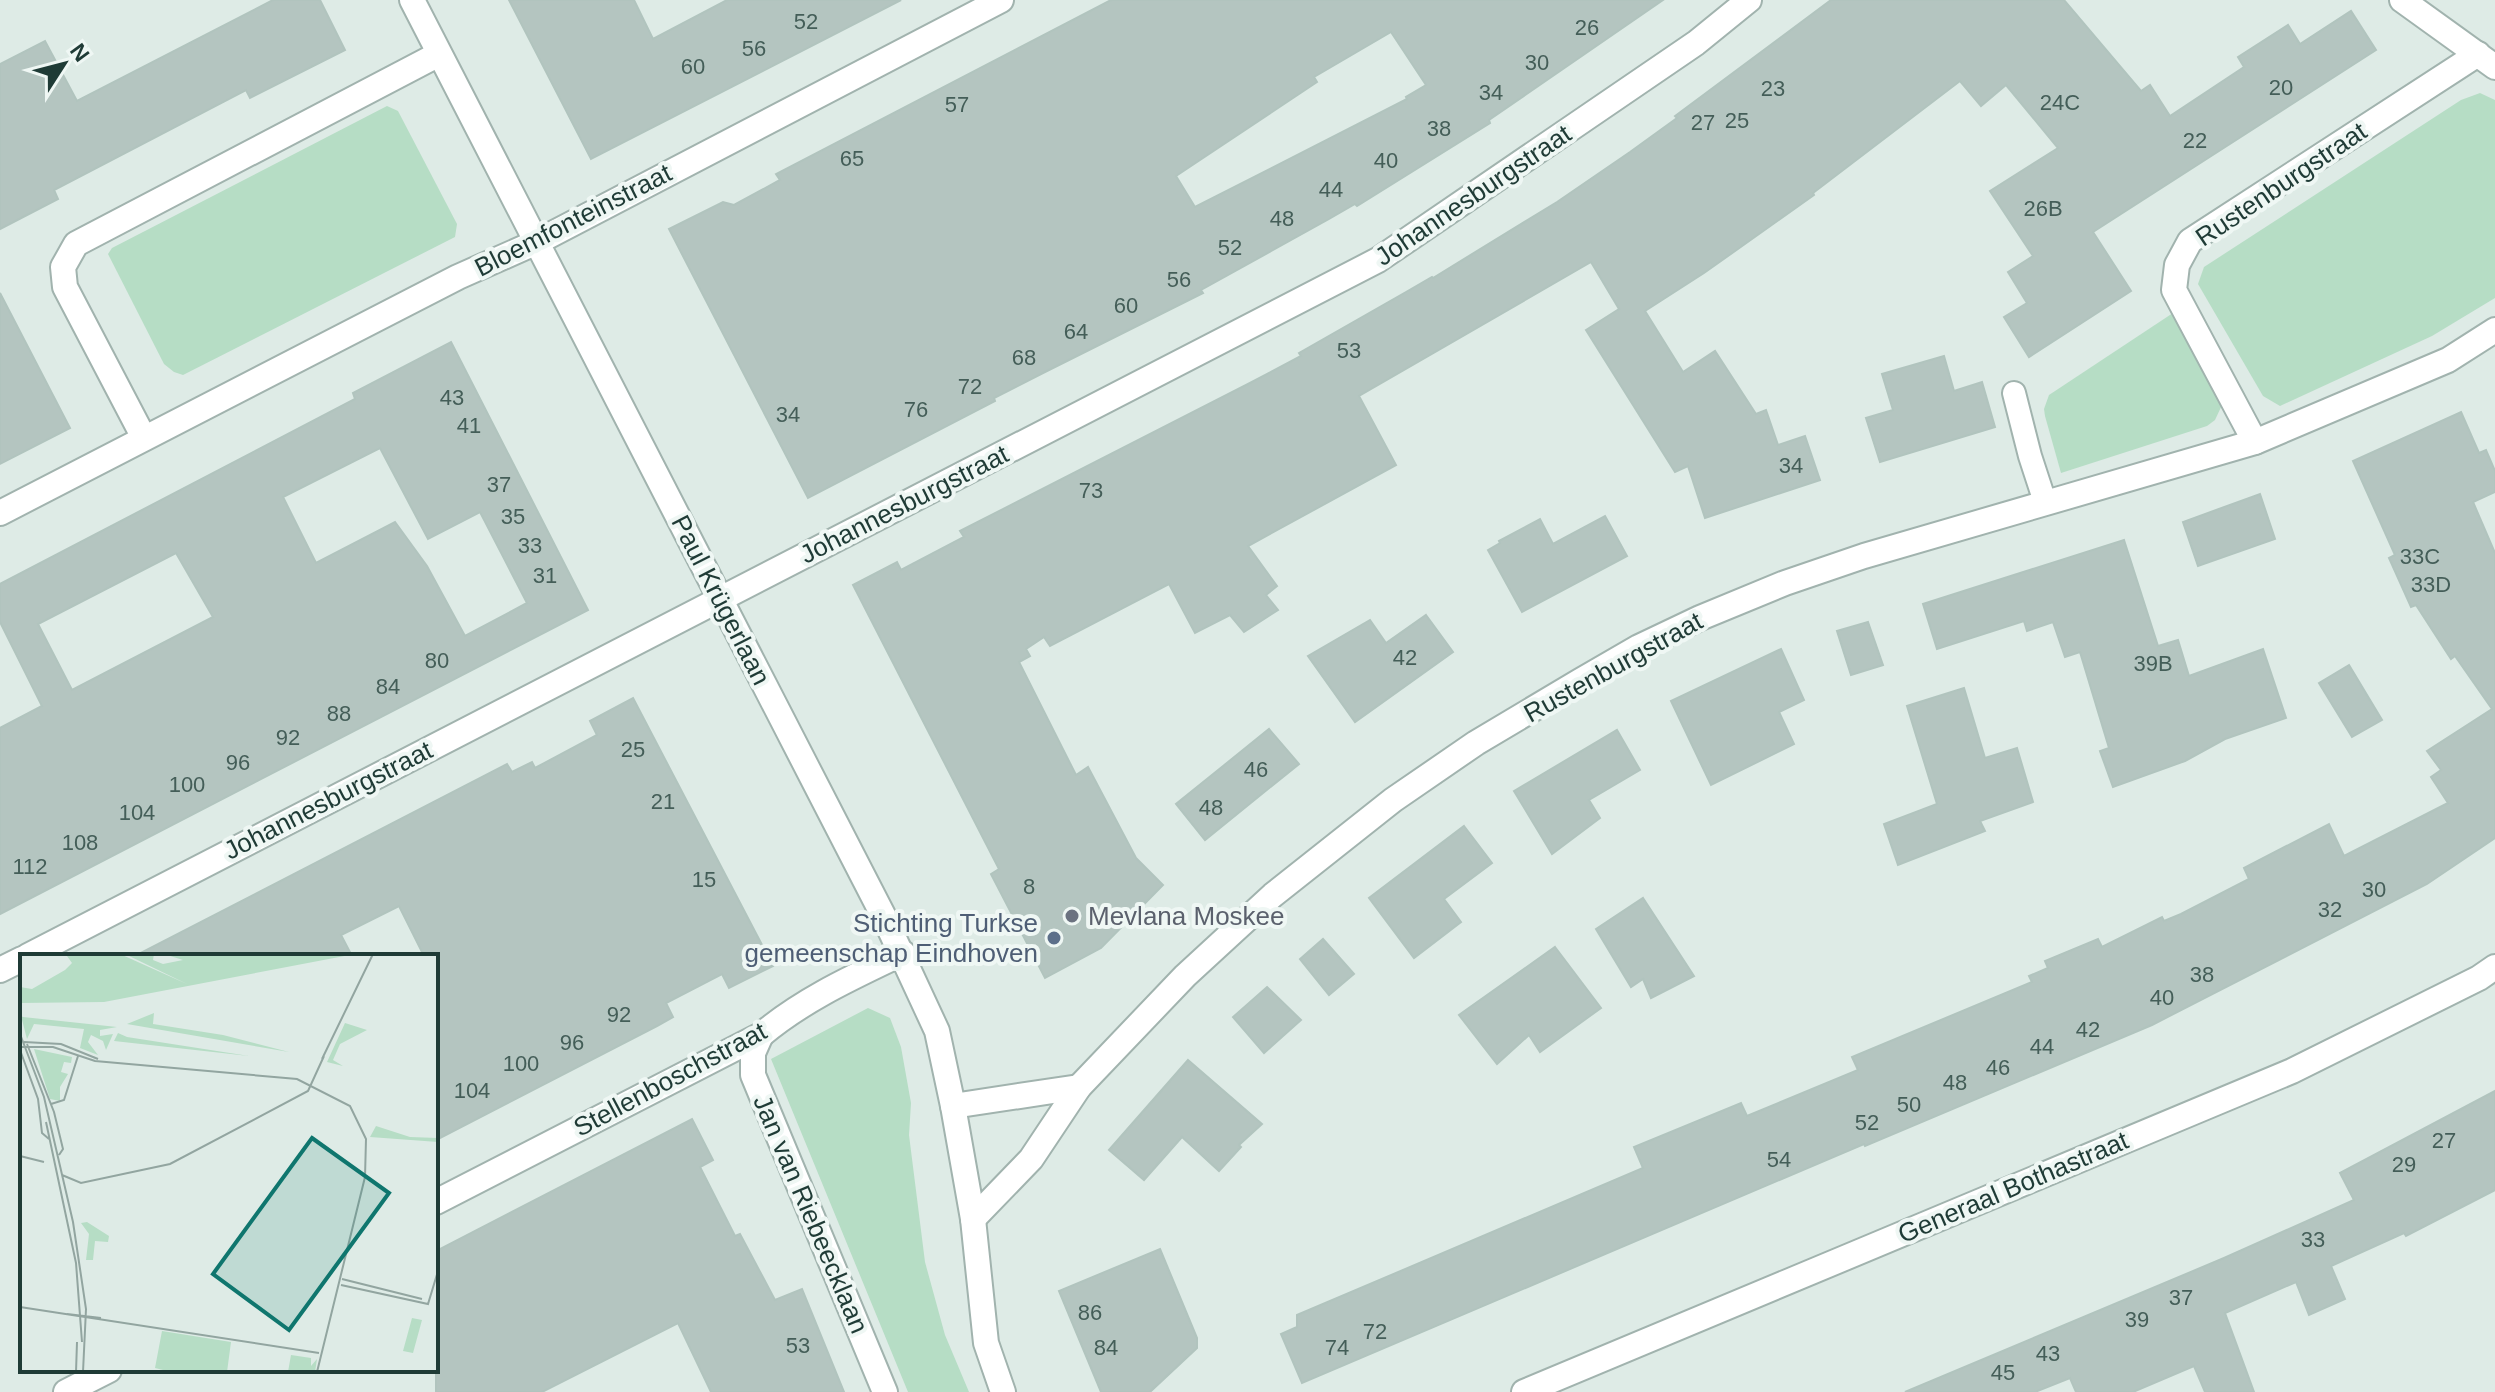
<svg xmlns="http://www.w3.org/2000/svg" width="2495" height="1392" viewBox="0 0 2495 1392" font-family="Helvetica,sans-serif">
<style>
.green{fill:#b6ddc5}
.building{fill:#b4c5c0;stroke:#b1c4be;stroke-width:2;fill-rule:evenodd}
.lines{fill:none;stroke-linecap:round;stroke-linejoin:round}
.service-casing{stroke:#a1b3ae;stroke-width:26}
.minor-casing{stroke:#a1b3ae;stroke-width:28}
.tertiary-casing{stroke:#a1b3ae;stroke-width:28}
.service{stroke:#fff;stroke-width:22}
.minor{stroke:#fff;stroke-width:24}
.tertiary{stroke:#fff;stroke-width:24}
.worship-dot{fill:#6b7280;stroke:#eff7f4;stroke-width:3}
.service-dot{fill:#5c6f8a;stroke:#eff7f4;stroke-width:3}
.labels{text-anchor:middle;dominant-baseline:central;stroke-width:8;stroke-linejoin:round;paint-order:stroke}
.number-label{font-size:22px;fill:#445e58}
.street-label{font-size:26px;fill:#1f3b36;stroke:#eff7f4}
.worship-label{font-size:26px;fill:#5b616d;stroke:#eff7f4;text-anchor:start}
.service-label{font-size:26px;fill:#4e5e75;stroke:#eff7f4;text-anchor:end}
.inset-road{fill:none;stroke:#92a5a0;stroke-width:2}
.view{fill:#0f766e;fill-opacity:0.15;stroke:#0f766e;stroke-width:4}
.inset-edge{fill:none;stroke:#1f3b36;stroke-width:4}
</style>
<rect width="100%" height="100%" fill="#deebe6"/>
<g class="green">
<polygon points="2480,93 2495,100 2495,298 2432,336 2280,406 2263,396 2198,284 2204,267 2461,100"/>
<polygon points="387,106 398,111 457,224 455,237 183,375 174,372 164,364 108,254 112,248"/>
<polygon points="2176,311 2222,405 2215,420 2207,426 2061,473 2045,416 2044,409 2049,395"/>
<polygon points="868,1008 890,1018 901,1047 911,1103 909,1135 925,1262 945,1335 969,1392 908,1392 771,1059"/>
</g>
<g class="building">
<polygon points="273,0 320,0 345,50 250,98 246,90 54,190 58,199 0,229 0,64 45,41 77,101"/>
<polygon points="509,0 634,0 653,39 727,0 901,0 591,159"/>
<path d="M 1111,0 L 1663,0 L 1489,120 L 1490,123 L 1357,206 L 1355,204 L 1329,219 L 1201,290 L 1203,293 L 1045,372 L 994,398 L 995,401 L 808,498 L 669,229 L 723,202 L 734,205 L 780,180 L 776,174 ZM 1391,32 L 1426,85 L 1406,97 L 1407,99 L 1195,207 L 1176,176 L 1317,82 L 1314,77 Z"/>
<polygon points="1831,0 2064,0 2141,91 2150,85 2170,116 2244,67 2238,57 2288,25 2300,44 2351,11 2376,50 2093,232 2131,291 2029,357 2004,317 2027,303 2008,272 2033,256 1990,191 2058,148 2006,85 1981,106 1960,81 1813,193 1814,195 1704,273 1645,311 1683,372 1715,351 1756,414 1766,410 1778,445 1805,436 1820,480 1705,518 1688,466 1675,472 1586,330 1619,309 1591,262 1359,396 1396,465 1248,546 1277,586 1266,595 1278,610 1244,632 1230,615 1195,633 1169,584 1050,646 1044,637 1026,649 1030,656 1019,662 1076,775 1088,767 1136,858 1163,885 1101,948 1045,978 991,874 999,869 853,585 897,562 901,570 964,537 960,531 1248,384 1301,356 1299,353 1406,292 1432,277 1433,278 1557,202 1630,152 1677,118 1675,116"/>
<polygon points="0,293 70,428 0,464"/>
<path d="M 451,342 L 588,610 L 0,914 L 0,728 L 42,706 L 0,622 L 0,584 L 355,399 L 353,393 ZM 380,448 L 428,539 L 480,512 L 527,603 L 465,636 L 427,566 L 395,522 L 316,563 L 283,497 ZM 176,553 L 213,617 L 72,690 L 38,624 Z"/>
<polygon points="1944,356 1954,391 1982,382 1995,427 1880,462 1866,418 1893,410 1882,374"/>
<polygon points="2461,412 2479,453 2486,450 2495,471 2495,492 2473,502 2495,553 2495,838 2427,884 2152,1025 1865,1146 1864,1144 1302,1383 1281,1334 1297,1327 1297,1315 1643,1168 1634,1147 1741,1103 1747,1116 1858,1070 1852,1057 2032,982 2029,976 2048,968 2045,961 2098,939 2102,947 2162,917 2164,921 2181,914 2249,879 2244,868 2329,824 2344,856 2448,803 2431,777 2441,770 2427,751 2492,709 2455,656 2451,659 2416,605 2411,607 2389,558 2395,555 2353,461"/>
<polygon points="2260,494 2275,539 2198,566 2183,522"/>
<polygon points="1605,516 1627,556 1522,612 1488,550 1500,543 1499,541 1540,519 1553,544"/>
<polygon points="2124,540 2158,646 2178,640 2189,676 2263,649 2286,718 2225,739 2185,761 2113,787 2100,751 2109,748 2080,652 2065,657 2053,622 2027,631 2024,621 1937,649 1923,604"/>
<polygon points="1426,615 1453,652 1355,722 1308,656 1370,620 1386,643"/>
<polygon points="1868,622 1883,665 1851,675 1837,631"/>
<polygon points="1781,649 1804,700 1779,712 1794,744 1711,785 1671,701"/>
<polygon points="2349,665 2382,720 2352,737 2319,683"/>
<polygon points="1964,688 1985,758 2017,748 2033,802 1980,821 1985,831 1898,865 1884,824 1937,804 1907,706"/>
<polygon points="633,698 773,966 729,988 722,974 666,1003 673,1017 657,1026 436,1140 436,956 424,956 399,906 341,935 352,956 135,956 507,764 512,772 532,762 535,768 597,735 590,721"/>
<polygon points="1269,729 1299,764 1205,840 1176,804"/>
<polygon points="1617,730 1640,770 1589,800 1600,818 1552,854 1514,791"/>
<polygon points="1464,826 1492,863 1444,899 1461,922 1414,958 1369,898"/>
<polygon points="1643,898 1694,976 1651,998 1643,979 1631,987 1596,929"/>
<polygon points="1323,939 1354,974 1329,995 1300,959"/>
<polygon points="1555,947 1601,1008 1540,1052 1529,1035 1497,1064 1459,1015"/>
<polygon points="1267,987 1301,1020 1264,1053 1233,1017"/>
<polygon points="1188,1060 1262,1124 1239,1145 1241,1147 1219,1171 1182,1137 1144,1180 1109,1150"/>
<polygon points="2495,1091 2495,1190 2406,1236 2404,1233 2331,1266 2345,1299 2309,1315 2296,1282 2225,1313 2254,1392 2205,1392 2194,1366 2133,1392 2076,1392 2070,1378 2035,1392 1905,1392 2224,1258 2354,1200 2340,1173"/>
<polygon points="692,1119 713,1160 700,1167 735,1236 740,1234 775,1300 802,1289 844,1392 711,1392 678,1323 542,1392 436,1392 436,1251"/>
<polygon points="1160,1249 1197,1338 1197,1348 1150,1392 1101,1392 1059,1291"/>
</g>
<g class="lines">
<defs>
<polyline id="service" points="2014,393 2030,456 2045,502"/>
<g id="minor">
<polyline points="412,0 885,919 937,1031 953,1106 973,1219 986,1343 1003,1392"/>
<polyline points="2402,0 2495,67"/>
<polyline points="144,438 65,287 63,267 76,244 439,54"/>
<polyline points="2255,442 2174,290 2177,265 2190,241 2478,54"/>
<polyline points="0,513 458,277 537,242 1001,0"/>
<polyline points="28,956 1378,260 1696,43 1749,0"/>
<polyline points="0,970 22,959"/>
<polyline points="761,1035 753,1053 753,1075 885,1392"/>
<polyline points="953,1106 1079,1087"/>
<path d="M 436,1202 L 761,1035 C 804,999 853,977 903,953"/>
<polyline points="973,1219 1031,1159 1079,1087 1185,976 1273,895 1393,800 1476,743 1580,681 1639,647 1700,618 1785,583 1864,556 2255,442 2448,360 2495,330"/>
<polyline points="66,1392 109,1370"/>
</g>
<polyline id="tertiary" points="1524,1392 2292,1071 2479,978 2495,967"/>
</defs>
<use href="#service" class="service-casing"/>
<use href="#minor" class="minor-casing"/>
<use href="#tertiary" class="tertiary-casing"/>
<use href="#service" class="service"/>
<use href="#minor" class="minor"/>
<use href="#tertiary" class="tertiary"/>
</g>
<circle class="worship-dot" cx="1072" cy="916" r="8"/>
<circle class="service-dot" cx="1054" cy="938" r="8"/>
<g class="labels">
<g class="number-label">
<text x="806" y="21">52</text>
<text x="1587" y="27">26</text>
<text x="754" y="48">56</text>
<text x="1537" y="62">30</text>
<text x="693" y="66">60</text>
<text x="2281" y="87">20</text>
<text x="1773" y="88">23</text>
<text x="1491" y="92">34</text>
<text x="2060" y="102">24C</text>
<text x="957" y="104">57</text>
<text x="1737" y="120">25</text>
<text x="1703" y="122">27</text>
<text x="1439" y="128">38</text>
<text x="2195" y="140">22</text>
<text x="852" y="158">65</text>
<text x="1386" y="160">40</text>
<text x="1331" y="189">44</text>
<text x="2043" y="208">26B</text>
<text x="1282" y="218">48</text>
<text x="1230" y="247">52</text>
<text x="1179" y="279">56</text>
<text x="1126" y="305">60</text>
<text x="1076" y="331">64</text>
<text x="1349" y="350">53</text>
<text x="1024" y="357">68</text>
<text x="970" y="386">72</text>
<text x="452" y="397">43</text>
<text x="916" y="409">76</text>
<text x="788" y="414">34</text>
<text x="469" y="425">41</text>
<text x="1791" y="465">34</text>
<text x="499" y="484">37</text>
<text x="1091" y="490">73</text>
<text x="513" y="516">35</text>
<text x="530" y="545">33</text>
<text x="2420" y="556">33C</text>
<text x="545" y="575">31</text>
<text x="2431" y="584">33D</text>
<text x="1405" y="657">42</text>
<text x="437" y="660">80</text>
<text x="2153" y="663">39B</text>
<text x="388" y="686">84</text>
<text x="339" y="713">88</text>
<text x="288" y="737">92</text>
<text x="633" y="749">25</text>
<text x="238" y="762">96</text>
<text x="1256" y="769">46</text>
<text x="187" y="784">100</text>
<text x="663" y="801">21</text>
<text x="1211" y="807">48</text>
<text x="137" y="812">104</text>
<text x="80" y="842">108</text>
<text x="30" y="866">112</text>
<text x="704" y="879">15</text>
<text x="1029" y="886">8</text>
<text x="2374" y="889">30</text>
<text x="2330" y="909">32</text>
<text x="2202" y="974">38</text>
<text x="2162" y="997">40</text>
<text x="619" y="1014">92</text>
<text x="2088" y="1029">42</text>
<text x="572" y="1042">96</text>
<text x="2042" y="1046">44</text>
<text x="521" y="1063">100</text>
<text x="1998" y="1067">46</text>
<text x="1955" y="1082">48</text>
<text x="472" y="1090">104</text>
<text x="1909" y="1104">50</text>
<text x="1867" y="1122">52</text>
<text x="2444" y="1140">27</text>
<text x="1779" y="1159">54</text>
<text x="2404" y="1164">29</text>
<text x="2313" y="1239">33</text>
<text x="2181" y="1297">37</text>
<text x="1090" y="1312">86</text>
<text x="2137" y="1319">39</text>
<text x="1375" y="1331">72</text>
<text x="798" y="1345">53</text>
<text x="1106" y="1347">84</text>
<text x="1337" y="1347">74</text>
<text x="2048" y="1353">43</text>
<text x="2003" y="1372">45</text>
</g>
<g class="street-label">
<text transform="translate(2281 184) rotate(-34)">Rustenburgstraat</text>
<text transform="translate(1473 195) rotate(-34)">Johannesburgstraat</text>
<text transform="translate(573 220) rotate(-27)">Bloemfonteinstraat</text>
<text transform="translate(904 504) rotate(-27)">Johannesburgstraat</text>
<text transform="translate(721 600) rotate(63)">Paul Krügerlaan</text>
<text transform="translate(1613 667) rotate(-29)">Rustenburgstraat</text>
<text transform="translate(328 800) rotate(-27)">Johannesburgstraat</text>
<text transform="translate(670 1079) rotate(-28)">Stellenboschstraat</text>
<text transform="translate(2013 1187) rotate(-23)">Generaal Bothastraat</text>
<text transform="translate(811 1214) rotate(67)">Jan van Riebeecklaan</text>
</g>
<g class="worship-label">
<text x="1088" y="916">Mevlana Moskee</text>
</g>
<g class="service-label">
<text x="1038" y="923">Stichting Turkse<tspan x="1038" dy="30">gemeenschap Eindhoven</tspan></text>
</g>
</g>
<g transform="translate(20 954)">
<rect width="418" height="418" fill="#deebe6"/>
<path d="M 51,0 L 100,0 L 167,30 L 105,0 L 134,0 L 133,6 L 143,10 L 163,6 L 144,0 L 335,0 L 84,48 L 0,49 L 0,33 L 12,35 L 45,16 L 52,9 L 47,2 ZM 134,59 L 133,70 L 203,81 L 269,98 L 107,70 ZM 1,62 L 3,63 L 97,73 L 80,76 L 80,82 L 93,80 L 86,96 L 83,87 L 71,81 L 68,88 L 78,101 L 60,94 L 64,75 L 14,70 L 7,85 ZM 325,69 L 347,76 L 320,90 L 313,106 L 323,112 L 307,108 ZM 98,79 L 107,83 L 229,102 L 94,87 ZM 14,95 L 52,103 L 51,109 L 44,108 L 41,118 L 48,120 L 40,133 L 40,147 L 30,145 ZM 356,172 L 390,183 L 418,184 L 418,188 L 350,183 ZM 67,268 L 89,282 L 88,288 L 75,287 L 73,306 L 66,306 L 69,280 L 61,269 ZM 392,364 L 402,366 L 393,399 L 383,397 ZM 142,377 L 211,388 L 207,418 L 135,418 L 143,416 L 135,414 ZM 271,401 L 291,404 L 291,412 L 297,405 L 295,418 L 268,418 Z" fill="#b6ddc5"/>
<path class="inset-road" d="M 0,80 L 24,143 L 53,268 L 66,355 L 63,418M 4,88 L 41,90 L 78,105M 7,90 L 34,158 L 43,195 L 39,201M 0,93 L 33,93 L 75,107 L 277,125 L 330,152 L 346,185 L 345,223 L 297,418M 0,96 L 18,145 L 22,179 L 29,185M 302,105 L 353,0M 31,150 L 44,146 L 58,102M 26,168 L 56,309 L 62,388M 0,202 L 24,208M 42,221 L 61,229 L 150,210 L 288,137 L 304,102M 322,325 L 402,345M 321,331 L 408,350 L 418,317M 0,353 L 299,399M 47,360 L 81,364M 56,418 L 57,388"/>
<path class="view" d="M 292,184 L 369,239 L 269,376 L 193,320 Z"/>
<rect width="418" height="418" class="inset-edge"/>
</g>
<g transform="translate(64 64) rotate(54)" stroke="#eff7f4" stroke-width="6" paint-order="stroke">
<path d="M0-6L14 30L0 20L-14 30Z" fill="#1f3b36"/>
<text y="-12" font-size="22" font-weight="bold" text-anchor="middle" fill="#1f3b36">N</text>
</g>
</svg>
